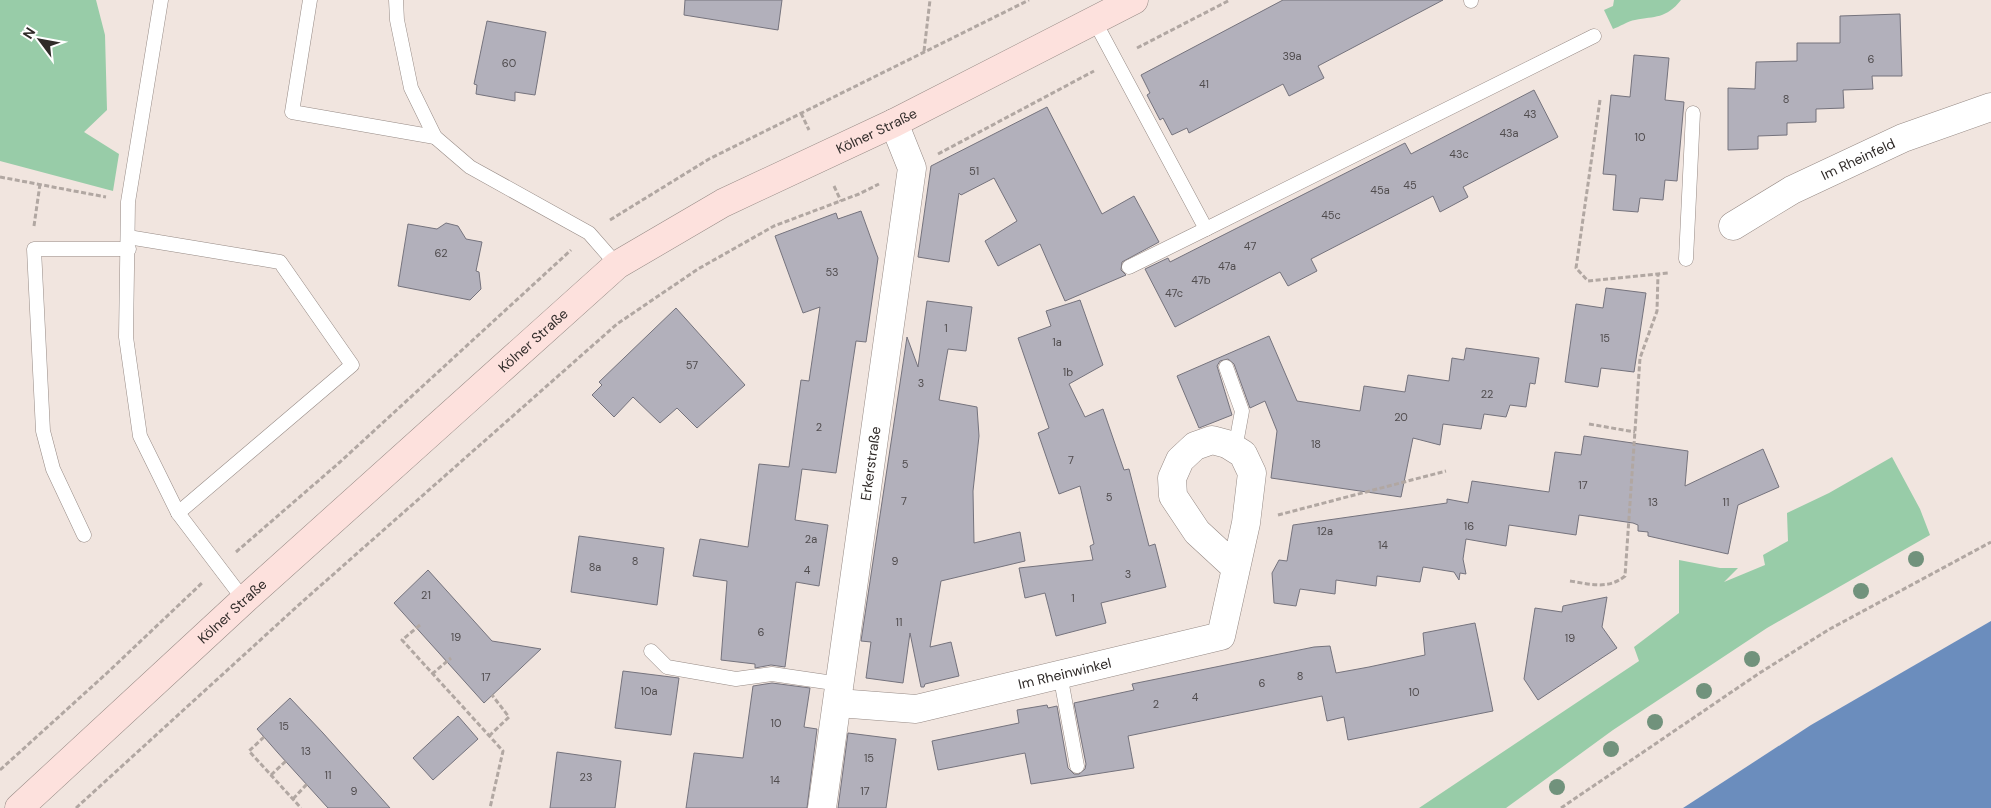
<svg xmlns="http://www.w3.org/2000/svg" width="1991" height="808" viewBox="0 0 1991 808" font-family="'DM Sans',sans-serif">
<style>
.green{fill:#98cca8}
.water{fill:#6b8dbd}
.building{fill:#b2b0bb;stroke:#75737d}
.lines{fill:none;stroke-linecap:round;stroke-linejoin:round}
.service-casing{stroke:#968a85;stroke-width:15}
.minor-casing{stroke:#968a85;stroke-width:29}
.secondary-casing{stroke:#968a85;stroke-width:29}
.path{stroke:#b1a7a2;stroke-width:3;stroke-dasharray:5 2.5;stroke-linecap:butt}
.service{stroke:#fff;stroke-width:14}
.minor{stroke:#fff;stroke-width:28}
.secondary{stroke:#fde1dd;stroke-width:28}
.tree{fill:#71927c}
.labels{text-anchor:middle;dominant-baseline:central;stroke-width:5;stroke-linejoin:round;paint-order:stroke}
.number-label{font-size:11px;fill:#504c4e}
.street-label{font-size:14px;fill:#302b29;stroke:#fff}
</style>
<rect width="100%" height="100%" fill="#f1e5df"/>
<g class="green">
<polygon points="0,0 96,0 105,35 107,110 84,132 119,154 113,191 0,161"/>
<path d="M 1614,0 L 1681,0 C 1666,19 1655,16 1635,20 C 1628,21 1619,27 1613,29 L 1604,10 L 1613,6 Z"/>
<polygon points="1892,457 1920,509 1930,535 1767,628 1613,730 1506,808 1419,808 1639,661 1634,647 1679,613 1679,560 1720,568 1738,568 1724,582 1765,565 1763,555 1788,541 1787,513 1829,493"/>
</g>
<polygon class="water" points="1991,621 1991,808 1683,808 1811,725"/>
<g class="building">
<polygon points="685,0 782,0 778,30 684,15"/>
<polygon points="1283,0 1443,0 1318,66 1324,78 1289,96 1283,84 1189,133 1187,128 1172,135 1163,118 1160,120 1147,95 1150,93 1141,75"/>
<polygon points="1900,14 1902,76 1872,76 1873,89 1843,90 1844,108 1816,109 1816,122 1787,123 1787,135 1758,136 1758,149 1728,150 1728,88 1755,89 1756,62 1797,61 1797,43 1840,43 1840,16"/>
<polygon points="487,21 546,32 535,95 515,92 515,101 476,94 477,85 474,84"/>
<polygon points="1634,55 1669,58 1665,100 1684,102 1677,181 1665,180 1663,200 1640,198 1638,212 1613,210 1616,175 1603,174 1611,95 1630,97"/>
<polygon points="1534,90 1558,137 1463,187 1468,197 1440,212 1433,196 1311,259 1317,271 1288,286 1280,272 1175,327 1145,269 1168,258 1170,262 1405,143 1411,154"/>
<polygon points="1047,107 1102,214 1134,196 1159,242 1122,262 1121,270 1126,275 1065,301 1040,244 998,266 985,241 1017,221 994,178 961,195 959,193 949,262 918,257 931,166"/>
<polygon points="861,211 878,258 866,342 856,341 836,473 802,469 795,520 828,525 819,586 796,582 785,667 771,665 755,668 755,664 721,660 727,581 693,576 700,539 748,547 759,464 789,467 801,380 809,381 820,307 803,313 775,236 836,213 838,219"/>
<polygon points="446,223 458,226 466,239 482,242 476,271 479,272 481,289 470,300 398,286 408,224 437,229"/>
<polygon points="1606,288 1646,293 1634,372 1601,368 1598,387 1565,382 1576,304 1603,308"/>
<polygon points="1080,300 1103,365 1069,384 1085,417 1103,409 1124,470 1129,469 1149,546 1155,544 1166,587 1101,603 1106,623 1056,636 1045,593 1025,598 1019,568 1093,560 1090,546 1094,544 1080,486 1059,494 1038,433 1049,428 1018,338 1051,326 1046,311"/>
<polygon points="927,301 972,307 966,351 948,349 939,400 977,407 979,436 973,491 974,543 1020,532 1025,561 941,581 930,647 951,642 959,676 925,684 924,687 921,687 910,633 903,683 866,678 871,642 861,641 907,337 918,367"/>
<polygon points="676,308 745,385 697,428 677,408 660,423 633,397 614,417 592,395 602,385 599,382"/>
<polygon points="1269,336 1297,401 1360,411 1364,386 1405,392 1408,375 1449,381 1452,358 1464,360 1466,348 1539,358 1535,384 1530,383 1526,407 1510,405 1506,417 1484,414 1481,429 1443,424 1440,445 1413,438 1401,497 1271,478 1277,431 1265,401 1250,408 1234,364 1228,359 1220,361 1217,366 1232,415 1199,428 1177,376"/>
<polygon points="1584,436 1688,451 1685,486 1763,449 1779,487 1738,505 1728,554 1648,536 1648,532 1638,531 1638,525 1633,523 1579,515 1576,535 1509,525 1506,546 1466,539 1463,559 1466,574 1460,573 1459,580 1454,572 1423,567 1420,582 1377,576 1376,586 1336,580 1335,594 1300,589 1296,606 1274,603 1272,573 1279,560 1287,561 1293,525 1447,503 1447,499 1468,503 1472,481 1549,492 1555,452 1581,455"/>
<polygon points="579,536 664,548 657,605 571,592"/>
<polygon points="428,570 492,641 541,649 484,703 394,603"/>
<polygon points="1607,597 1602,627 1617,648 1538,700 1524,679 1535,608 1562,612 1563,606"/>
<polygon points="1475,623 1493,711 1348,740 1344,717 1327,721 1322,696 1128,736 1134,768 1031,784 1025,753 938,770 932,741 1019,723 1017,710 1047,705 1048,708 1057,706 1068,768 1074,774 1079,774 1085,769 1086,764 1074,703 1134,690 1132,684 1314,647 1330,646 1336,673 1369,667 1425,655 1423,633"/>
<polygon points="623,671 679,678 671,735 615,728"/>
<polygon points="772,683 810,688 804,727 817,729 807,808 686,808 694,753 743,758 753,686"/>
<polygon points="290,698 323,733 390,808 328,808 278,753 257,729"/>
<polygon points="458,716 478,739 433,780 413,758"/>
<polygon points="848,733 896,739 886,808 838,808"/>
<polygon points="557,752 621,761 615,808 550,808"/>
</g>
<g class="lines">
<defs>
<g id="service">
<polyline points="161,0 128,202 126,337 140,436 178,513 244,600"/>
<polyline points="310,0 292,112 435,137"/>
<polyline points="396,0 397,20 411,88 435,137 470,167 589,233 617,265"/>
<polyline points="1471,0 1471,1"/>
<polyline points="1094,20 1206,229 1594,36"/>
<polyline points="128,237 280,262 352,365 178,513"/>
<polyline points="1686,259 1693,113"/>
<polyline points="1129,267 1206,229"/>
<polyline points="1226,367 1242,411 1235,449"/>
<polyline points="84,535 53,469 43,431 34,249 129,249"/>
<polyline points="651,651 667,667 736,679 772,674 840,684"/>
<polyline points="1060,674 1077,766"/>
</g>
<g id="minor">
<path id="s1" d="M 1733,226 L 1792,190 L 1903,138 L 1991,107"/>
<path id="s2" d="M 838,703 L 916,709 L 1221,636 L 1246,523 L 1252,473 L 1243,454 L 1227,444 L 1212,440 L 1195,446 L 1180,460 L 1172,478 L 1173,496 L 1197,532 L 1236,568"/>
<path id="s3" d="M 822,808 L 912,168 L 894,123"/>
</g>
<g id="secondary">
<path id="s4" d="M 19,808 L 244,600 L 617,265 L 723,203 L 894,123 L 1134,0"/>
</g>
</defs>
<use href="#service" class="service-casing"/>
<use href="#minor" class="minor-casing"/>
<use href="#secondary" class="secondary-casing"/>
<g class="path">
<polyline points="1137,48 1230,0"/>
<polyline points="924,51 930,0"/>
<polyline points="1600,100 1576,268 1588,281 1668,273"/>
<polyline points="801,113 809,130"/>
<polyline points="938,154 1094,71"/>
<polyline points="0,177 106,197"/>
<polyline points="834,186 841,201"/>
<polyline points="610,220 709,159 1029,0"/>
<polyline points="34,226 40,184"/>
<polyline points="1589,424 1635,432"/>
<polyline points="1278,515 1446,471"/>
<polyline points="236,552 340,462 571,250"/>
<path d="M 1570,581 C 1589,584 1608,590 1625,576 L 1640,358 L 1657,311 L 1658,274"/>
<polyline points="420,625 402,640 503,751 490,808"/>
<polyline points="432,674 451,658"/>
<polyline points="489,736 509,717 492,695"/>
<polyline points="264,737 249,751 301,808"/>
<polyline points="0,770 107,673 202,583"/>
<polyline points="271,775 286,761"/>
<polyline points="293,799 307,784"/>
<polyline points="76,808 302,602 617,324 698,269 774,226 859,194 879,184"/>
<polyline points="1561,808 1758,674 1828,630 1991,542"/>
</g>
<use href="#service" class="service"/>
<use href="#minor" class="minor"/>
<use href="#secondary" class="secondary"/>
</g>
<g class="tree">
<circle cx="1916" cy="559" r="8"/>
<circle cx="1861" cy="591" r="8"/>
<circle cx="1752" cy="659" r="8"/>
<circle cx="1704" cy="691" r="8"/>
<circle cx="1655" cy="722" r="8"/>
<circle cx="1611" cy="749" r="8"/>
<circle cx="1557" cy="787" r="8"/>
</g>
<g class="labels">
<g class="number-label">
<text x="1292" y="56">39a</text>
<text x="1871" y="59">6</text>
<text x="509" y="63">60</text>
<text x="1204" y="84">41</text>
<text x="1786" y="99">8</text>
<text x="1530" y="114">43</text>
<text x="1509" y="133">43a</text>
<text x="1640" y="137">10</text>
<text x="1459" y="154">43c</text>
<text x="974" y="171">51</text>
<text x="1410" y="185">45</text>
<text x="1380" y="190">45a</text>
<text x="1331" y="215">45c</text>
<text x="1250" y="246">47</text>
<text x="441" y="253">62</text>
<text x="1227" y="266">47a</text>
<text x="832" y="272">53</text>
<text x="1201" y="280">47b</text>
<text x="1174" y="293">47c</text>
<text x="946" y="328">1</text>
<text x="1605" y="338">15</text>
<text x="1057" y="342">1a</text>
<text x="692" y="365">57</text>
<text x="1068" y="372">1b</text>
<text x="921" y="383">3</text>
<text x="1487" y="394">22</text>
<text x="1401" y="417">20</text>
<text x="819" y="427">2</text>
<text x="1316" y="444">18</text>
<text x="1071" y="460">7</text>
<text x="905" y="464">5</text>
<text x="1583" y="485">17</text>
<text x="1109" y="497">5</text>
<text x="904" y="501">7</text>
<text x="1653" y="502">13</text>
<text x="1726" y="502">11</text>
<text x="1469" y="526">16</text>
<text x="1325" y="531">12a</text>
<text x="811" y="539">2a</text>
<text x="1383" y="545">14</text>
<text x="635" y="561">8</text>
<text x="895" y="561">9</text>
<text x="595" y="567">8a</text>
<text x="807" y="570">4</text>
<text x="1128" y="574">3</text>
<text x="426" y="595">21</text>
<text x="1073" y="598">1</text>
<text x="899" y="622">11</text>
<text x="761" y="632">6</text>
<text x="456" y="637">19</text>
<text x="1570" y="638">19</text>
<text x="1300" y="676">8</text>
<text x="486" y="677">17</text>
<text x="1262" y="683">6</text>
<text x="649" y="691">10a</text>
<text x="1414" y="692">10</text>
<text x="1195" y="697">4</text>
<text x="1156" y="704">2</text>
<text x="776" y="723">10</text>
<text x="284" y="726">15</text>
<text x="306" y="751">13</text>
<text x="869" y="758">15</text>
<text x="328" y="775">11</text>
<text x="586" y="777">23</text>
<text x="775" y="780">14</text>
<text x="354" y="791">9</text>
<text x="865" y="791">17</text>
</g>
<g class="street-label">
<text stroke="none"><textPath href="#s4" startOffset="1100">Kölner Straße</textPath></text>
<text stroke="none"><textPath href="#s1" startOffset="142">Im Rheinfeld</textPath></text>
<text stroke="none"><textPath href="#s4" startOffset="695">Kölner Straße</textPath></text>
<text stroke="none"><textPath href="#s3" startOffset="348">Erkerstraße</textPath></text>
<text stroke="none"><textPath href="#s4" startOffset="290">Kölner Straße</textPath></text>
<text stroke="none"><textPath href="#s2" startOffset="231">Im Rheinwinkel</textPath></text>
</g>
</g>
<g transform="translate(40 40) rotate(302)" stroke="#ffffff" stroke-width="4" paint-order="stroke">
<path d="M0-4L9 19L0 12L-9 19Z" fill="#302b29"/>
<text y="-8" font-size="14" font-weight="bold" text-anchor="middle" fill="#302b29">N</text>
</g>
</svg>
